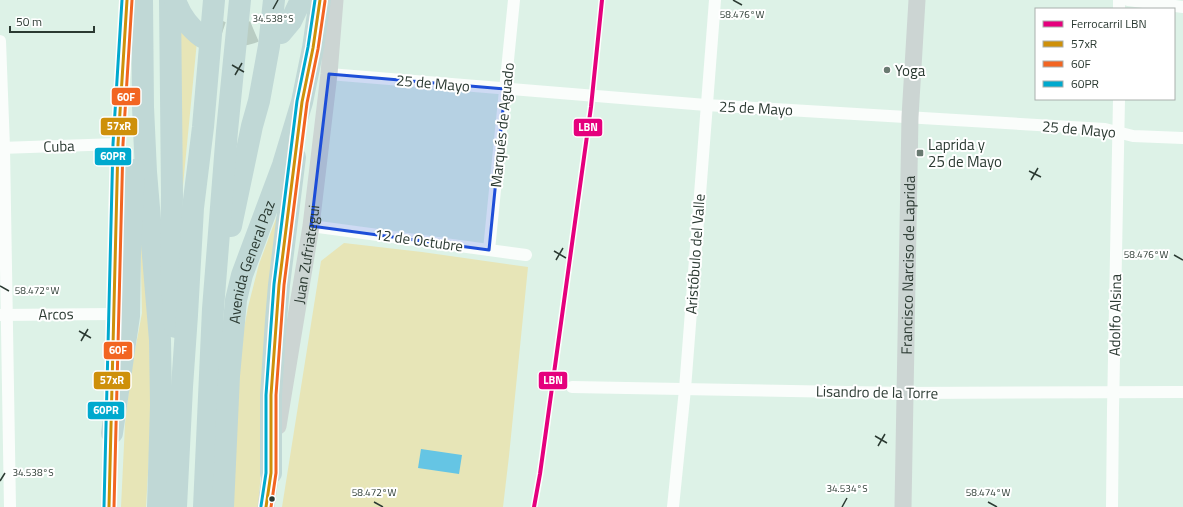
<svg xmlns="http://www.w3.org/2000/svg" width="1183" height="507" viewBox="0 0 1183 507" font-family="'Titillium Web',sans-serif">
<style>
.green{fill:#e7e5b7}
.water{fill:#65c5e4}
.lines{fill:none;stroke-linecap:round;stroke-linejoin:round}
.highway-tunnel{stroke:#b9cdc3;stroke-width:22;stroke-dasharray:22 11;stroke-linecap:butt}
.street{stroke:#fafdfb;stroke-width:12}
.secondary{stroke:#ccd5d3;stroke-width:17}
.highway{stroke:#c0d8d6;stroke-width:22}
.bus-1-casing{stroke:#fff;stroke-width:6}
.bus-2-casing{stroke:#fff;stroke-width:6}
.bus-3-casing{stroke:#fff;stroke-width:6}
.bus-1{stroke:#ce900a;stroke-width:3}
.bus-2{stroke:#f26522;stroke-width:3}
.bus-3{stroke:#00a9ce;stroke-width:3}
.rail-1-casing{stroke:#fff;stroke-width:7}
.rail-1{stroke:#e5007d;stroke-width:4}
.marked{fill:#1d4ed8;fill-opacity:0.2;stroke:#1d4ed8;stroke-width:3;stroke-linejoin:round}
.ticks{fill:none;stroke:#2b3a32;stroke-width:1.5}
.poi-dot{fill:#697a71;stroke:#fff;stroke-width:1.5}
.bus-dot{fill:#2b3a32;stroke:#fff;stroke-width:1.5}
.labels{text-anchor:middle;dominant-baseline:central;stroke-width:4;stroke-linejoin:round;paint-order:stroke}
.poi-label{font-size:15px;fill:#2b3a32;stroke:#fff;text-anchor:start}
.street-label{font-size:15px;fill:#2b3a32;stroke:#fff}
.ticks-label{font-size:10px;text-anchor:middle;fill:#2b3a32;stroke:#fff;stroke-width:4;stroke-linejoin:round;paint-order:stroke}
.line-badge{stroke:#fff;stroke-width:1.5}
.badge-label{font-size:11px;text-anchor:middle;font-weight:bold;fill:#fff}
</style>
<rect width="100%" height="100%" fill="#ddf2e7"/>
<g class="green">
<polygon points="176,21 197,41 182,196"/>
<polygon points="284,197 258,507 233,507 241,344 248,307 259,264"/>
<polygon points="140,220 149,316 151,421 146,507 121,507 125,424 131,372 142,313"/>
<polygon points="344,243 422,252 528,267 509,456 503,507 282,507 321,261"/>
</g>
<polygon class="water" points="421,449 462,455 459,474 418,468"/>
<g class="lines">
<path class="highway-tunnel" d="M 203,22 C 231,44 259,37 280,11"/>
<g class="street">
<polyline points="1128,0 1183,7"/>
<polyline points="1119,9 1119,0"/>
<polyline points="0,41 4,148 10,507"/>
<polyline points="329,74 706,105 1105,129 1133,136 1183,138"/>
<polyline points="0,148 118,144"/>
<polyline points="311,226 526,255"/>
<polyline points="489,250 514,0"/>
<polyline points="0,315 113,314"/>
<polyline points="112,370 118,144 127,0"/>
<polyline points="572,387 905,393 1183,392"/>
<polyline points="109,507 112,429"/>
<polyline points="673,507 685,389 715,0"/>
<polyline points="1112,507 1113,410 1119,99"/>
</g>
<g class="secondary">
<path id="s1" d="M 278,426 L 311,226 L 329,74 L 335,0"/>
<polyline points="266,507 272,462"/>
<path id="s2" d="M 903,507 L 910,117 L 917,0"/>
</g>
<g class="highway">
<polyline points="142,0 143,107 146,172 160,340 161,405 158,507"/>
<polyline points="170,0 172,195 171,269 175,327"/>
<path d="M 175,0 C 180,15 190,28 202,37"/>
<polyline points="281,33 291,21 301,0"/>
<polyline points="231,226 252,126 259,101 269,46 274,0"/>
<polyline points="112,433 129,316 130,253 134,170"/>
<polyline points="271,473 271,395 276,320 279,285 295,157"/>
<polyline points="176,507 182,387 187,315 193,208 203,127 214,0"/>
<polyline points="204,507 213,309 227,131 240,0"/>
<path id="s3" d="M 223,507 L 229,376 L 236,300 L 242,275 L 283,165 L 302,102 L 313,48 L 320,0"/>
</g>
<defs>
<g id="bus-1">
<polyline points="109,507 118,144 127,0"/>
<polyline points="266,507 271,473 271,395 279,285 302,102 313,48 320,0"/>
</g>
<g id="bus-2">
<polyline points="114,507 123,144 132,0"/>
<polyline points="271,507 276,473 276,395 284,285 307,103 318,49 325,1"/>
</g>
<g id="bus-3">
<polyline points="261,506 266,473 266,395 274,284 297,101 308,47 315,0"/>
<polyline points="104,507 113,144 122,0"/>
</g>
</defs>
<use href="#bus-1" class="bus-1-casing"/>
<use href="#bus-2" class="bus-2-casing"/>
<use href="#bus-3" class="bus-3-casing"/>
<use href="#bus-1" class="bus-1"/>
<use href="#bus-2" class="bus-2"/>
<use href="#bus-3" class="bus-3"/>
<defs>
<polyline id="rail-1" points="534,507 540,474 591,107 602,0"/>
</defs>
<use href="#rail-1" class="rail-1-casing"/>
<use href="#rail-1" class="rail-1"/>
</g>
<path class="marked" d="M 329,74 L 505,89 L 489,250 L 311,226 Z"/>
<path class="ticks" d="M 733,0 L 742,5M 273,9 L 278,0M 232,65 L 244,72M 235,75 L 242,63M 1029,171 L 1041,177M 1031,180 L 1038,168M 554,251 L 566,258M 1174,255 L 1183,260M 556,260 L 563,248M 0,286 L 9,291M 79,331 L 91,338M 81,341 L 88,329M 875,436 L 887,443M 878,446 L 885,434M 0,481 L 5,473M 374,502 L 383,507M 988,502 L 997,507M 842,507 L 847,498"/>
<g class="poi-dot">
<circle cx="887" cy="70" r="4"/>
<rect x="916" y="149" width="8" height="8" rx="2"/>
</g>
<circle class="bus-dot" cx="272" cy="499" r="3.5"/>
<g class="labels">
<g class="poi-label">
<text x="895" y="70">Yoga</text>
<text x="928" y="144">Laprida y<tspan x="928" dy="17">25 de Mayo</tspan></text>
</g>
<g class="street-label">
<text transform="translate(433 83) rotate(5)">25 de Mayo</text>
<text transform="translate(756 108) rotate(3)">25 de Mayo</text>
<text transform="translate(502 125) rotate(-84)">Marqués de Aguado</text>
<text transform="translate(1079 129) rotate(5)">25 de Mayo</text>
<text transform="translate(59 146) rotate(-2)">Cuba</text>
<text transform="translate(419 240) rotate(8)">12 de Octubre</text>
<text stroke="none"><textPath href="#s1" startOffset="174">Juan Zufriategui</textPath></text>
<text transform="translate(695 254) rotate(-86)">Aristóbulo del Valle</text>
<text stroke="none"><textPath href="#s3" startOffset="248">Avenida General Paz</textPath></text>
<text stroke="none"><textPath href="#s2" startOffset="242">Francisco Narciso de Laprida</textPath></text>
<text transform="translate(56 314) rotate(-1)">Arcos</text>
<text transform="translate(1115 315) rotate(-89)">Adolfo Alsina</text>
<text transform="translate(877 392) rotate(1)">Lisandro de la Torre</text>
</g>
</g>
<g class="ticks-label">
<text x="742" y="18">58.476°W</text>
<text x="273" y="22">34.538°S</text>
<text x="1146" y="258">58.476°W</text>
<text x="37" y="294">58.472°W</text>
<text x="33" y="476">34.538°S</text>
<text x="847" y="492">34.534°S</text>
<text x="374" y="496">58.472°W</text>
<text x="988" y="496">58.474°W</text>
</g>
<g class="line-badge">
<rect x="111" y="87" width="30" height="19" rx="4" fill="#f26522"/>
<rect x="100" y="117" width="38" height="19" rx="4" fill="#ce900a"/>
<rect x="573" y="118" width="30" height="19" rx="4" fill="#e5007d"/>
<rect x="94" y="147" width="38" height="19" rx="4" fill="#00a9ce"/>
<rect x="103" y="341" width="30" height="19" rx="4" fill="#f26522"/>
<rect x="93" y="371" width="38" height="19" rx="4" fill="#ce900a"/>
<rect x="538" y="371" width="30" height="19" rx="4" fill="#e5007d"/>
<rect x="87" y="401" width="38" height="19" rx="4" fill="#00a9ce"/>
</g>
<g class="badge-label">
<text x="126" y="101">60F</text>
<text x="119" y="130">57xR</text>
<text x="588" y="131">LBN</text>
<text x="113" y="160">60PR</text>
<text x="118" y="354">60F</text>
<text x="112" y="384">57xR</text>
<text x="553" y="384">LBN</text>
<text x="106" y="414">60PR</text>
</g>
<rect x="1035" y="8" width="140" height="92" fill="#ffffff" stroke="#aab0ad"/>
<rect x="1043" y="21" width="20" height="6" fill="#e5007d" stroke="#aab0ad"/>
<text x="1071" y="28" font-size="12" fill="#2b3a32">Ferrocarril LBN</text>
<rect x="1043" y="41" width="20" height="6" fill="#ce900a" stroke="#aab0ad"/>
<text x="1071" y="48" font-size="12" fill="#2b3a32">57xR</text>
<rect x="1043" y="61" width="20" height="6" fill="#f26522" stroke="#aab0ad"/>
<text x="1071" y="68" font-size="12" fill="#2b3a32">60F</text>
<rect x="1043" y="81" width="20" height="6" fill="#00a9ce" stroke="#aab0ad"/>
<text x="1071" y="88" font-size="12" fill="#2b3a32">60PR</text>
<path d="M10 26v6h84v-6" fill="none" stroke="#2b3a32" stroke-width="2"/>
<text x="16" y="26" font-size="12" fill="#2b3a32" stroke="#ffffff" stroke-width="3" paint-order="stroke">50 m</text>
</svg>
